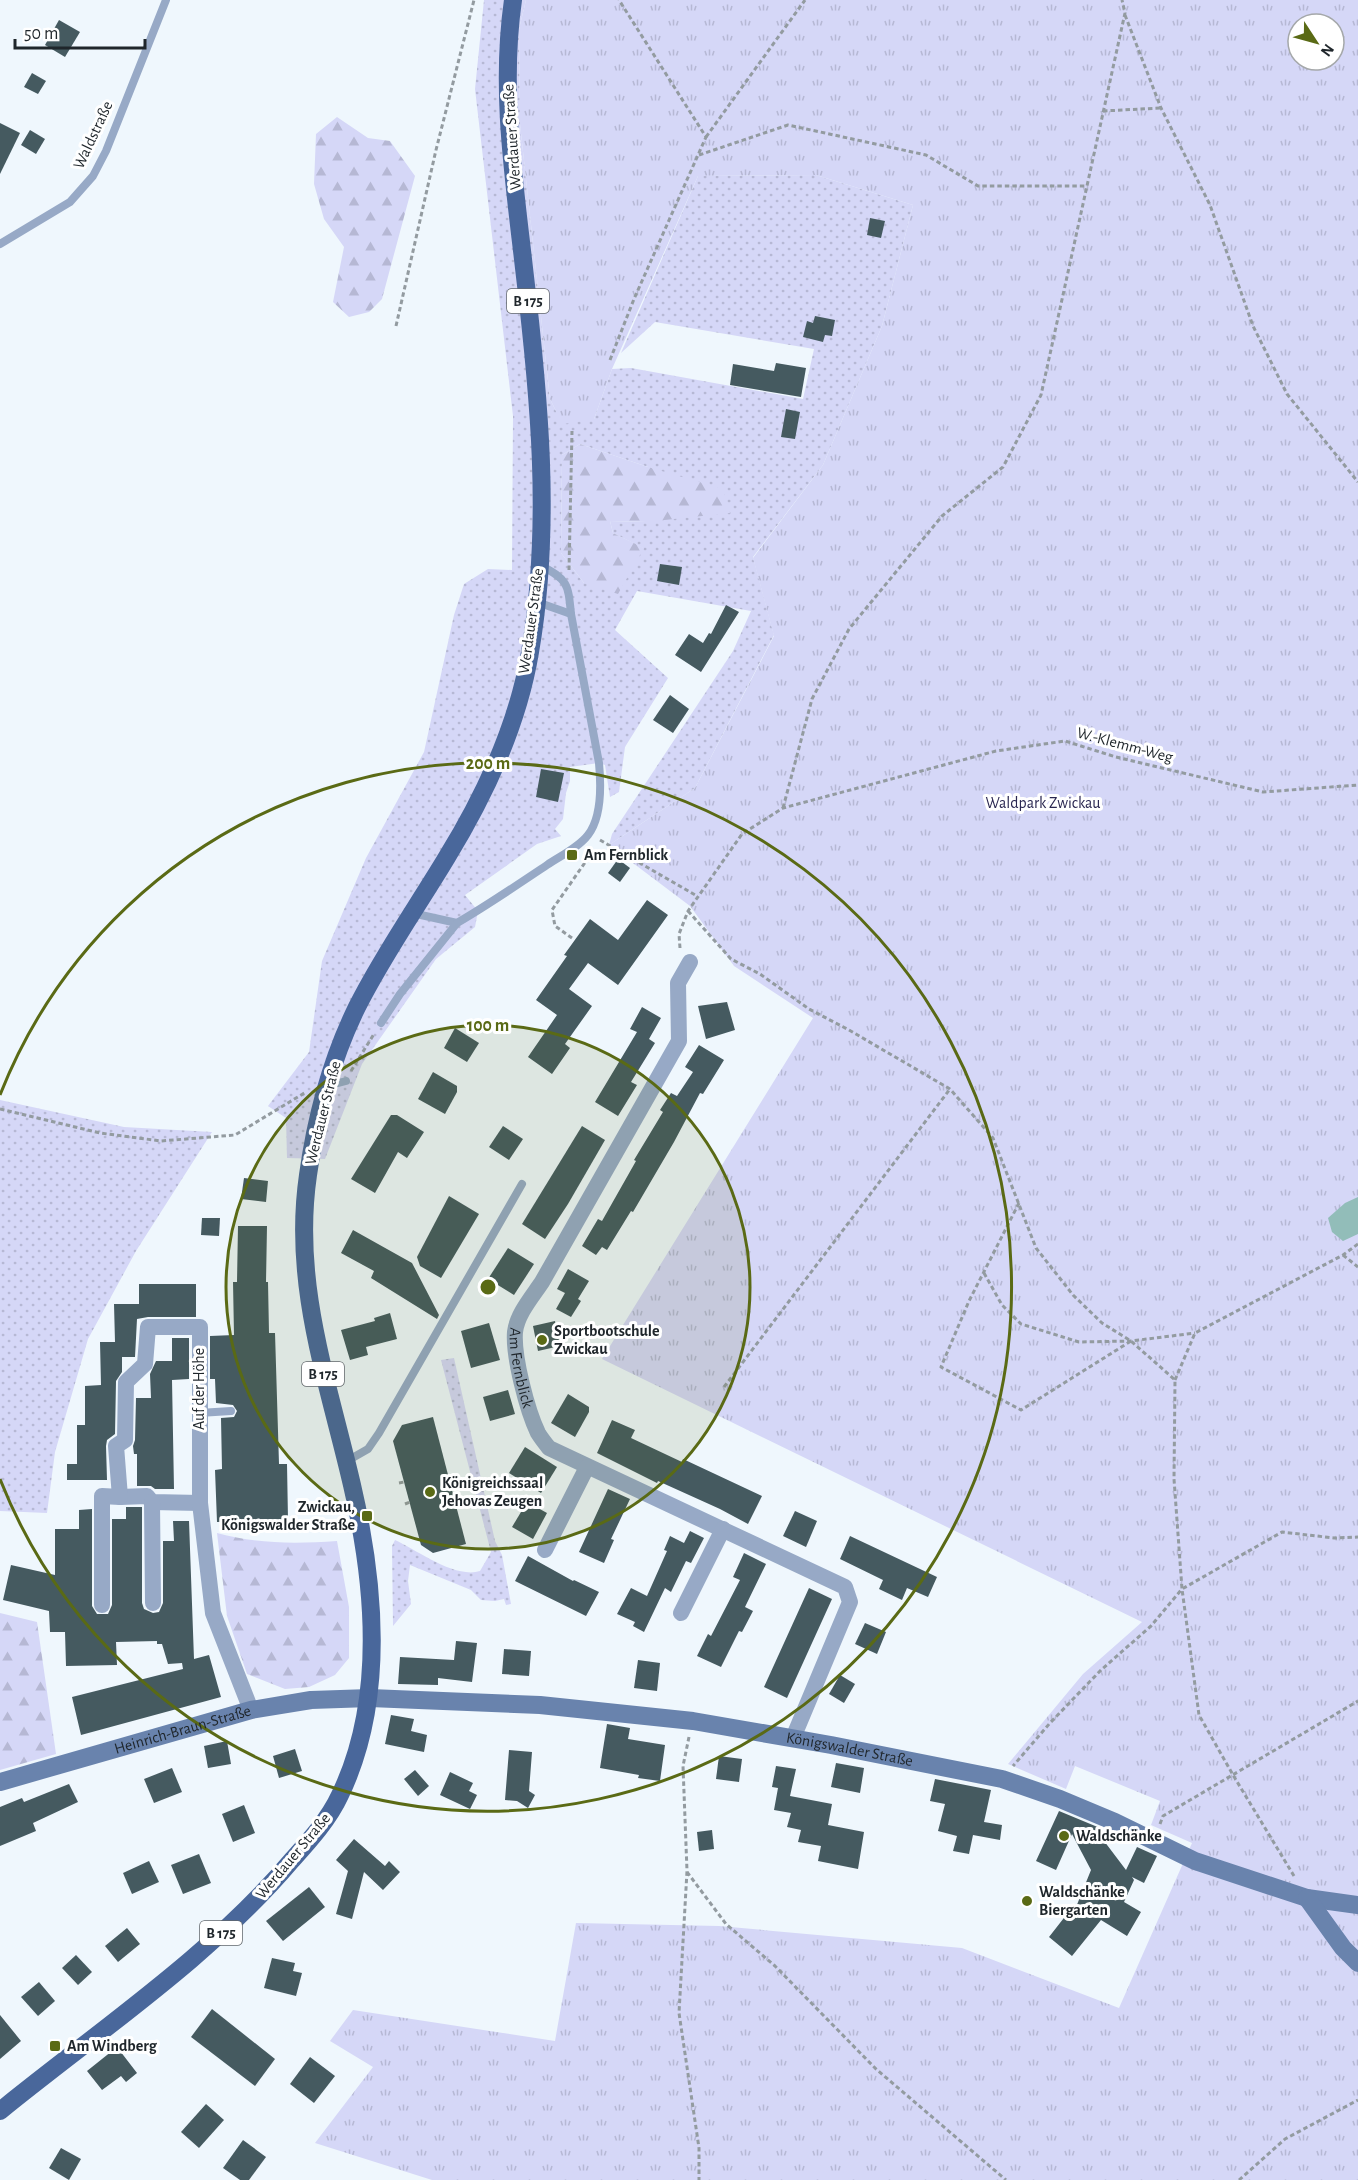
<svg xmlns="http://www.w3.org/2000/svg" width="1358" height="2180" viewBox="0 0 1358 2180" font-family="'Alegreya Sans',sans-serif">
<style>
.grass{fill:url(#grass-dots);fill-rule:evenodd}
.forest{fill:url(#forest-firs)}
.park{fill:url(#park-tufts);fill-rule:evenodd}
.water{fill:#92bdb9}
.building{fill:#455a60}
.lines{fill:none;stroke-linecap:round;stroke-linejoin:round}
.path{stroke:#939ba0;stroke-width:3;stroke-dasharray:4.5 3;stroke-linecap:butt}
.lane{stroke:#97a9c6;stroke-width:8}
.street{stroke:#97a9c6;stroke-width:16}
.secondary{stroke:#6983ad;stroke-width:18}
.primary{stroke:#49679b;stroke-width:18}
.ring{fill:none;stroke:#5a6a15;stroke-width:3}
.poi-dot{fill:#5a6a15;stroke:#fff;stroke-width:2}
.labels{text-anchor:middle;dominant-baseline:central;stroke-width:6;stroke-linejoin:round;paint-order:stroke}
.shield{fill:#fff;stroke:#62676b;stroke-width:1.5}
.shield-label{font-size:15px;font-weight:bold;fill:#1f262b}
.street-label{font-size:16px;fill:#1f262b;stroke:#fff}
.park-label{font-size:16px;fill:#292650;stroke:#fff}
.poi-label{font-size:16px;font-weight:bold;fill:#1f262b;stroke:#fff;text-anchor:start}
.centre{fill:#5a6a15;stroke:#fff;stroke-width:3}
.ring-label{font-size:18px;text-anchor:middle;font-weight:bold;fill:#5a6a15;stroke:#fff;stroke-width:6;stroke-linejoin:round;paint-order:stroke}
</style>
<defs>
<pattern id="grass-dots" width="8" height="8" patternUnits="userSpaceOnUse" patternTransform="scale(1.5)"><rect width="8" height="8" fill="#d5d7f7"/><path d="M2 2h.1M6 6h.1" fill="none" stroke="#b6b8d4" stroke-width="1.8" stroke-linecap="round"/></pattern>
<pattern id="forest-firs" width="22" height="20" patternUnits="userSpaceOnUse" patternTransform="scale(1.5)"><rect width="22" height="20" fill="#d5d7f7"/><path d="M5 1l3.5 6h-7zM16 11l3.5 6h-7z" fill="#b6b8d4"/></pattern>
<pattern id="park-tufts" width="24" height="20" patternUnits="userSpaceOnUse" patternTransform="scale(1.5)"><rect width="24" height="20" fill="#d5d7f7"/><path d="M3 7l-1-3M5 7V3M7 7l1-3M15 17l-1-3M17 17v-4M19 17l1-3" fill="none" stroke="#b6b8d4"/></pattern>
</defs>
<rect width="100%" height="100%" fill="#eff7fd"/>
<g class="grass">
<path d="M 484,0 L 526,0 L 519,29 L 520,124 L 550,399 L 556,411 L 594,419 L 612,369 L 631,368 L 803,399 L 814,349 L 655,322 L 621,353 L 698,176 L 816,175 L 913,205 L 882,326 L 823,465 L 753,557 L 774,635 L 695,788 L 609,845 L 612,834 L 733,651 L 751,611 L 637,591 L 615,630 L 668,678 L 625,747 L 619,792 L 610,797 L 605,765 L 599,763 L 570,767 L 570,781 L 566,793 L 563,819 L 555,829 L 561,836 L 537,844 L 465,895 L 478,911 L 475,927 L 436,959 L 362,1064 L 325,1159 L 287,1158 L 286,1118 L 268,1106 L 309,1052 L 322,961 L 366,858 L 424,752 L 454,615 L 464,584 L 488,569 L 512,570 L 513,416 L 475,89 ZM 580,444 L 648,467 L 646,522 L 610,521 L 613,533 L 643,548 L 584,583 L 561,553 L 562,455 Z"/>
<polygon points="0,1100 124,1127 212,1132 136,1251 88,1339 55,1452 47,1513 0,1511"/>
<path d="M 454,1358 L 495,1541 L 502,1555 L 511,1604 L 506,1605 L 504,1599 L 495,1601 L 481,1600 L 471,1590 L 410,1565 L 408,1581 L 411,1604 L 393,1626 L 392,1546 L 395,1540 C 417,1550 455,1579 480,1571 L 491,1552 L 441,1360 Z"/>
</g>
<g class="forest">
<polygon points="337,117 368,138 390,141 415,176 382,299 369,312 349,317 333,302 344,247 324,219 314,184 316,134"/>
<polygon points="580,444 648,467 723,489 730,513 646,522 610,521 613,533 644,548 618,594 584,583 561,553 562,455"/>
<path d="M 217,1533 C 257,1544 295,1544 337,1541 L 349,1607 L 349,1658 L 335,1675 L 309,1687 L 285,1689 L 247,1674 L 227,1616 Z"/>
<polygon points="0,1613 37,1622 56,1754 0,1770"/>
</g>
<path class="park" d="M 526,0 L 1358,0 L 1358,2180 L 432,2180 L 315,2143 L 373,2067 L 330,2041 L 353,2010 L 555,2041 L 576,1923 L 719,1926 L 962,1948 L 1119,2008 L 1192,1843 L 1151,1825 L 1160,1801 L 1075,1766 L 1066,1789 L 1008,1764 L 1083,1674 L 1142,1622 L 602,1359 L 813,1018 L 734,966 L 690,906 L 609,845 L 695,788 L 774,636 L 753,558 L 823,465 L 882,326 L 913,205 L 816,175 L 698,176 L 612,369 L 594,419 L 557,425 L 556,411 L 550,399 L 520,124 L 519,29 ZM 1298,24 L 1334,24 L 1334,60 L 1298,60 Z"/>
<polygon class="water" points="1358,1197 1358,1234 1343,1241 1332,1232 1328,1218 1345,1203"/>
<g class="building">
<polygon points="59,20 80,32 65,57 45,45"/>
<polygon points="32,73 46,81 38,94 24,87"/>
<polygon points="0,123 20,133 0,174"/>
<polygon points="30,130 45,139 36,154 21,145"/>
<polygon points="870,218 885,221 881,238 867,235"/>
<polygon points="815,316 835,320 832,336 825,335 823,342 803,337 807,321 813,323"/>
<polygon points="776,363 806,368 801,397 730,385 733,364 774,371"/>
<polygon points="786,409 800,412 795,439 781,437"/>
<polygon points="660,564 682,567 679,585 657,581"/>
<polygon points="726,605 739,612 701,672 675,655 689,634 703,643 709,633 711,634"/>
<polygon points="670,695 689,709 673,733 653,720"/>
<polygon points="541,769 564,773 558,802 536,797"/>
<polygon points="618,859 630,868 620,882 608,873"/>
<polygon points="647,900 668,915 618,985 588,963 569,989 592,1006 565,1044 570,1048 552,1074 528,1057 557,1015 536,1000 567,956 564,955 590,919 618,940"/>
<polygon points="727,1002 735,1030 706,1039 698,1006"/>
<polygon points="642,1007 661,1018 649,1039 655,1043 631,1082 637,1085 618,1116 595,1102 637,1032 630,1029"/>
<polygon points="455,1028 479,1043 467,1062 444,1048"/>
<polygon points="699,1045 724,1060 703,1094 700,1093 674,1142 633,1212 631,1211 607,1250 602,1247 596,1255 582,1246 598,1219 602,1221 636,1161 634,1160 663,1112 660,1110 671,1093 677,1096 693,1072 685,1067"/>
<polygon points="433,1072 457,1086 457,1092 445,1114 418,1099"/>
<polygon points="391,1115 397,1115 424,1132 407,1158 398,1152 375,1193 351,1179"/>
<polygon points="503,1126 523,1139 509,1160 489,1147"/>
<polygon points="582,1126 605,1140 568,1204 545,1239 522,1224"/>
<polygon points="244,1178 268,1181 266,1202 241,1199"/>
<polygon points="449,1196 479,1214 441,1278 420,1266 417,1257"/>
<polygon points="202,1218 220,1218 219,1236 201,1235"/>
<polygon points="238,1226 267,1226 266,1282 268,1282 269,1333 275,1333 279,1464 287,1464 288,1520 217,1522 215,1470 222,1469 221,1418 234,1417 237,1411 233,1405 216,1403 215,1379 210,1379 210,1336 234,1335 233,1282 237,1282"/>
<polygon points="353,1230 412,1263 439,1315 437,1319 371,1278 374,1271 341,1253"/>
<polygon points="508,1248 534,1264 514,1295 488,1279"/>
<polygon points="568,1269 589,1281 578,1299 581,1301 571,1317 556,1309 565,1293 557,1289"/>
<polygon points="139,1284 196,1284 196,1317 148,1317 137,1319 135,1357 122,1357 122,1372 116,1381 115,1434 107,1440 106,1446 107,1480 67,1480 67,1464 77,1464 77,1425 85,1425 85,1386 101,1385 100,1342 115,1342 114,1304 139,1304"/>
<polygon points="390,1313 397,1339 366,1347 368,1355 350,1360 341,1330 375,1321 374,1318"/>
<polygon points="555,1321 560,1346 538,1351 533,1326"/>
<polygon points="489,1323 500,1360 471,1368 461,1331"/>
<polygon points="172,1338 189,1338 189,1379 172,1380 174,1489 155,1489 151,1486 137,1486 137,1454 134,1454 133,1446 135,1440 136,1398 151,1398 150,1374 156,1361 172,1361"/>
<polygon points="508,1390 515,1414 490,1421 483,1397"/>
<polygon points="568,1394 589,1407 589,1412 575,1437 551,1423"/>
<polygon points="433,1417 466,1544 433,1553 421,1545 393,1441 402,1425"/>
<polygon points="612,1420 635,1430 631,1438 682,1462 683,1459 762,1496 748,1524 720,1509 658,1481 657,1483 597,1453"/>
<polygon points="525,1447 557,1467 541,1493 509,1473"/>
<polygon points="608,1489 630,1499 611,1539 614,1540 604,1563 579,1552"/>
<polygon points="527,1502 547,1513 533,1539 512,1527"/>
<polygon points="126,1507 142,1507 142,1603 144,1609 153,1613 159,1612 163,1603 163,1541 174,1541 173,1521 189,1521 194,1659 209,1655 221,1697 81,1735 72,1697 183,1669 182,1663 168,1664 162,1644 157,1644 157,1641 116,1642 117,1665 66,1666 65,1632 50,1632 49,1611 3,1600 11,1565 55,1575 55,1529 79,1529 79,1510 92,1509 92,1606 97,1614 108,1614 112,1605 112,1519 126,1519"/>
<polygon points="795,1511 817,1521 806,1547 783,1536"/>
<polygon points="690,1531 704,1538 691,1563 686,1561 671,1592 665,1588 644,1632 633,1626 635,1622 617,1614 631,1588 647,1596 667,1551 664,1550 670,1536 684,1543"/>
<polygon points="850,1536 937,1577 928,1597 907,1588 902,1600 879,1589 883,1580 840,1559"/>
<polygon points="744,1553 766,1564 745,1607 753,1611 742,1632 739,1631 721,1667 697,1656 708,1634 711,1636 740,1580 733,1577"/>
<polygon points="528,1556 573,1581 574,1580 599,1592 586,1616 515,1581"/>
<polygon points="809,1588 832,1599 787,1698 764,1687"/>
<polygon points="865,1623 886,1632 877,1654 855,1644"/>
<polygon points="456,1641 477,1643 472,1682 438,1678 438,1685 398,1684 400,1657 454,1660"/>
<polygon points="504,1649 531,1651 529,1676 502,1674"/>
<polygon points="638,1660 660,1663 657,1691 634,1688"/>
<polygon points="840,1675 855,1684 844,1703 829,1694"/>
<polygon points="391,1715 414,1719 411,1731 427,1735 424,1752 385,1744"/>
<polygon points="607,1724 630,1728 628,1739 665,1745 660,1781 638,1778 639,1775 600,1768"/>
<polygon points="227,1741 231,1764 208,1768 204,1746"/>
<polygon points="295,1749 302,1771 279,1778 273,1756"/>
<polygon points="509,1750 532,1752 529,1791 535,1795 528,1808 517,1801 505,1800"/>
<polygon points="719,1756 742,1759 739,1782 716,1779"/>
<polygon points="836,1763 864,1768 860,1793 831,1787"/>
<polygon points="776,1766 796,1769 790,1796 832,1804 828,1825 864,1832 858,1869 818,1861 821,1846 798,1842 801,1830 787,1827 791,1813 774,1810 778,1788 772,1787"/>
<polygon points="172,1768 182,1792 154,1803 144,1779"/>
<polygon points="415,1770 429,1786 418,1796 404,1779"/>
<polygon points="450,1772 473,1783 469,1791 477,1795 470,1809 440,1795"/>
<polygon points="935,1779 991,1790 984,1822 1002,1825 1000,1840 973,1835 969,1854 953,1851 957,1836 938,1831 945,1804 930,1801"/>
<polygon points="69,1784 78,1802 33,1823 36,1831 0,1846 0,1807 22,1798 24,1802"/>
<polygon points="244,1805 255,1833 233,1842 222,1814"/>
<polygon points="1059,1811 1100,1828 1098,1833 1126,1870 1137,1847 1157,1856 1144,1883 1132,1877 1134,1880 1124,1902 1141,1912 1127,1936 1101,1920 1072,1956 1049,1937 1067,1914 1072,1917 1091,1870 1072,1834 1056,1870 1036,1861"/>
<polygon points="712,1830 714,1849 699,1851 697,1832"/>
<polygon points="354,1839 385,1866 389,1861 400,1872 383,1890 364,1872 352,1919 336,1914 348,1871 336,1860"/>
<polygon points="199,1854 211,1883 183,1894 171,1865"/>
<polygon points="149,1861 159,1882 132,1894 123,1873"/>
<polygon points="309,1887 325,1907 283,1941 266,1921"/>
<polygon points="127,1928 140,1944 118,1962 105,1946"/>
<polygon points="76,1955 92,1972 78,1985 62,1968"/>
<polygon points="272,1958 295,1963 293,1971 302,1973 296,1996 264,1988"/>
<polygon points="39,1982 55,2001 38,2016 21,1997"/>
<polygon points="212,2009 275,2059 255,2086 191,2037"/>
<polygon points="0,2015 21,2041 0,2059"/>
<polygon points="117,2047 137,2073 126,2082 121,2076 102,2090 87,2071"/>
<polygon points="310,2057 335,2076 314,2103 290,2084"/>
<polygon points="206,2104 224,2120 199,2148 181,2132"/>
<polygon points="243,2140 266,2157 249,2180 240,2180 223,2168"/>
<polygon points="61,2148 81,2159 69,2180 49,2168"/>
</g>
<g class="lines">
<g class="path">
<polyline points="1125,15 1161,108 1210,205 1253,326 1287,394 1358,482"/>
<polyline points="1103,111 1161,108"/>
<polyline points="706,137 805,0"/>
<polyline points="699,155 788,125 926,155 978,186 1087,186"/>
<polyline points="396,326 436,150 474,0"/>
<polyline points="610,360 634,299 706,137 619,0"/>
<polyline points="569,570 572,431"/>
<polyline points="783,808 812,699 849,629 942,516 1003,467 1041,395 1125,13 1122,0"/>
<polyline points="600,840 697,896"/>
<polyline points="688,911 731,959 760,974 809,1009 849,1030 950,1089 993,1138 1036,1248 1073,1295 1102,1323 1131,1341 1175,1380 1174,1479 1182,1589 1151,1626 1101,1670 1050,1723 1013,1766"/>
<polyline points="572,938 555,926 552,910 593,851"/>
<polyline points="680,948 679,934 688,911 742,834 783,808 996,751 1065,741 1116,757 1263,792 1358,785"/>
<polyline points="351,1071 374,1034"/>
<polyline points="0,1109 100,1133 161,1141 235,1135 306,1092"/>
<polyline points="1019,1203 969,1301 941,1367 1021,1410 1131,1341"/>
<polyline points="1343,1255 1358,1267"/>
<polyline points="984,1273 1002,1305 1021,1324 1079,1342 1131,1341 1195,1333"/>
<polyline points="1175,1380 1195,1333 1343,1255 1358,1244"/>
<polyline points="724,1387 950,1089"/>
<polyline points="399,1483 404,1482"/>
<polyline points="405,1504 410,1502"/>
<polyline points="689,1737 683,1766 687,1871 679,2013 699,2148 699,2180"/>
<polyline points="1160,1824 1163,1816 1358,1701"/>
<polyline points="687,1872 726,1924 775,1966 876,2069 1006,2180"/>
<polyline points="1294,1876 1233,1775 1199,1715 1182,1589 1282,1532 1334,1538 1358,1537"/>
<polyline points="1239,2180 1285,2139 1358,2100"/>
</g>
<g class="lane">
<polyline points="0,244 70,202 93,176 106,151 166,0"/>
<path d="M 540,565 C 568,580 568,583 571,614"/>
<path d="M 412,913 L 457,923 C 488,905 517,885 547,865 C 560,856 578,848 588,835 C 602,817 601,784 599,763 L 571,614 L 537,602"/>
<polyline points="381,1023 400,994 457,923"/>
<polyline points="327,1086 346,1081"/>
<polyline points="199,1413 231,1411"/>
<polyline points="347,1461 368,1449 379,1433 522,1184"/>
</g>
<g class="street">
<path id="s1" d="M 690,962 L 678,983 L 679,1041 L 542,1282 C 532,1297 517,1314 515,1332 C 513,1356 527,1410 538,1433 C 541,1438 545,1443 549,1448 L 845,1587 L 850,1602 L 793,1738"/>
<polyline points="120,1497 147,1496 152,1502 200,1503"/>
<polyline points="152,1502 153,1603"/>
<polyline points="545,1550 587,1467"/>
<polyline points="102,1605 102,1496 120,1497 116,1446 125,1440 126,1382 145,1364 148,1327 200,1327 200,1503 213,1613 251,1710"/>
<polyline points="681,1613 723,1529"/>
</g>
<g class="secondary">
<path id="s2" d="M 0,1782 L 251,1710 L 311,1700 L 370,1698 L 540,1705 L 693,1721 L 831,1745 L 1002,1779 L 1060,1799 L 1115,1822 L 1195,1861 L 1307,1898 L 1358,1905"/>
<polyline points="1307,1898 1343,1948 1358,1963"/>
</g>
<path class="primary" d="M 0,2111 C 97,2032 211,1956 292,1860 C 310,1840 329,1819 340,1795 C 386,1700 375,1584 352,1485 C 328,1381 292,1284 308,1175 C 316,1117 331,1060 357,1007 C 383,955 417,907 447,857 C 485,795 518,724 530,652 C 552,525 539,394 524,268 C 514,179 500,90 513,0"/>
</g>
<circle cx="488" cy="1287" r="262" fill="#5a6a15" fill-opacity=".12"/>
<g class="ring">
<circle cx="488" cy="1287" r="262"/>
<path d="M0 1095A524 524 0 1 1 0 1479"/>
</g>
<g class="poi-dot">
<rect x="566" y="849" width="12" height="12" rx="3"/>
<circle cx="542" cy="1340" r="6"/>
<circle cx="430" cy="1492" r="6"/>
<rect x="361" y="1510" width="12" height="12" rx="3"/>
<circle cx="1064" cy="1836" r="6"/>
<circle cx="1027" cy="1901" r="6"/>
<rect x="49" y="2040" width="12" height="12" rx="3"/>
</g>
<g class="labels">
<g class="shield">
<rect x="507" y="289" width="42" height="24" rx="4.5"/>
<rect x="302" y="1362" width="42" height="24" rx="4.5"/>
<rect x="200" y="1921" width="42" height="24" rx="4.5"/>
</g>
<g class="shield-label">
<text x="528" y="301">B 175</text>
<text x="323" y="1374">B 175</text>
<text x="221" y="1933">B 175</text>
</g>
<g class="street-label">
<text transform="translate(93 135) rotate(-65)">Waldstraße</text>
<text transform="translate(512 137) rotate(-94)">Werdauer Straße</text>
<text transform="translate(531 621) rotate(-82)">Werdauer Straße</text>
<text transform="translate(1125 745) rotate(15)">W.-Klemm-Weg</text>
<text transform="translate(323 1113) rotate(-76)">Werdauer Straße</text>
<text stroke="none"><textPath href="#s1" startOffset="453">Am Fernblick</textPath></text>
<text transform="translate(199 1389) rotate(-90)">Auf der Höhe</text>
<text stroke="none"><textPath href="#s2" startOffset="190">Heinrich-Braun-Straße</textPath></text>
<text stroke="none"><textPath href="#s2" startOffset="864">Königswalder Straße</textPath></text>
<text transform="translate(293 1856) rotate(-50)">Werdauer Straße</text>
</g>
<g class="park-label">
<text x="1043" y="803">Waldpark Zwickau</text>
</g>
<g class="poi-label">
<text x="584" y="855">Am Fernblick</text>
<text x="554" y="1331">Sportbootschule<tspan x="554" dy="18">Zwickau</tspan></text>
<text x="442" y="1483">Königreichssaal<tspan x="442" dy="18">Jehovas Zeugen</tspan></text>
<text x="355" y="1507" text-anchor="end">Zwickau,<tspan x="355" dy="18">Königswalder Straße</tspan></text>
<text x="1076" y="1836">Waldschänke</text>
<text x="1039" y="1892">Waldschänke<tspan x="1039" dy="18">Biergarten</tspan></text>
<text x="67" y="2046">Am Windberg</text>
</g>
</g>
<circle cx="488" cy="1287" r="9" class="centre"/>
<g class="ring-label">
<text x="488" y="769">200 m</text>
<text x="488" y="1031">100 m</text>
</g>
<g transform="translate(1316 42) rotate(126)"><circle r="28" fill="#ffffff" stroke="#a5a8aa" stroke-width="1.5"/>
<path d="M0-4.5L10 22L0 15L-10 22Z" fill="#5a6a15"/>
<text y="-9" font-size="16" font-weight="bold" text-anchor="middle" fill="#1f262b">N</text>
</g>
<path d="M15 39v9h130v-9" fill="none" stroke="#1f262b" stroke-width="3"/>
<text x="24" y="39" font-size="18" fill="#1f262b" stroke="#ffffff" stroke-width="4.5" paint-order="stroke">50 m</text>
</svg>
